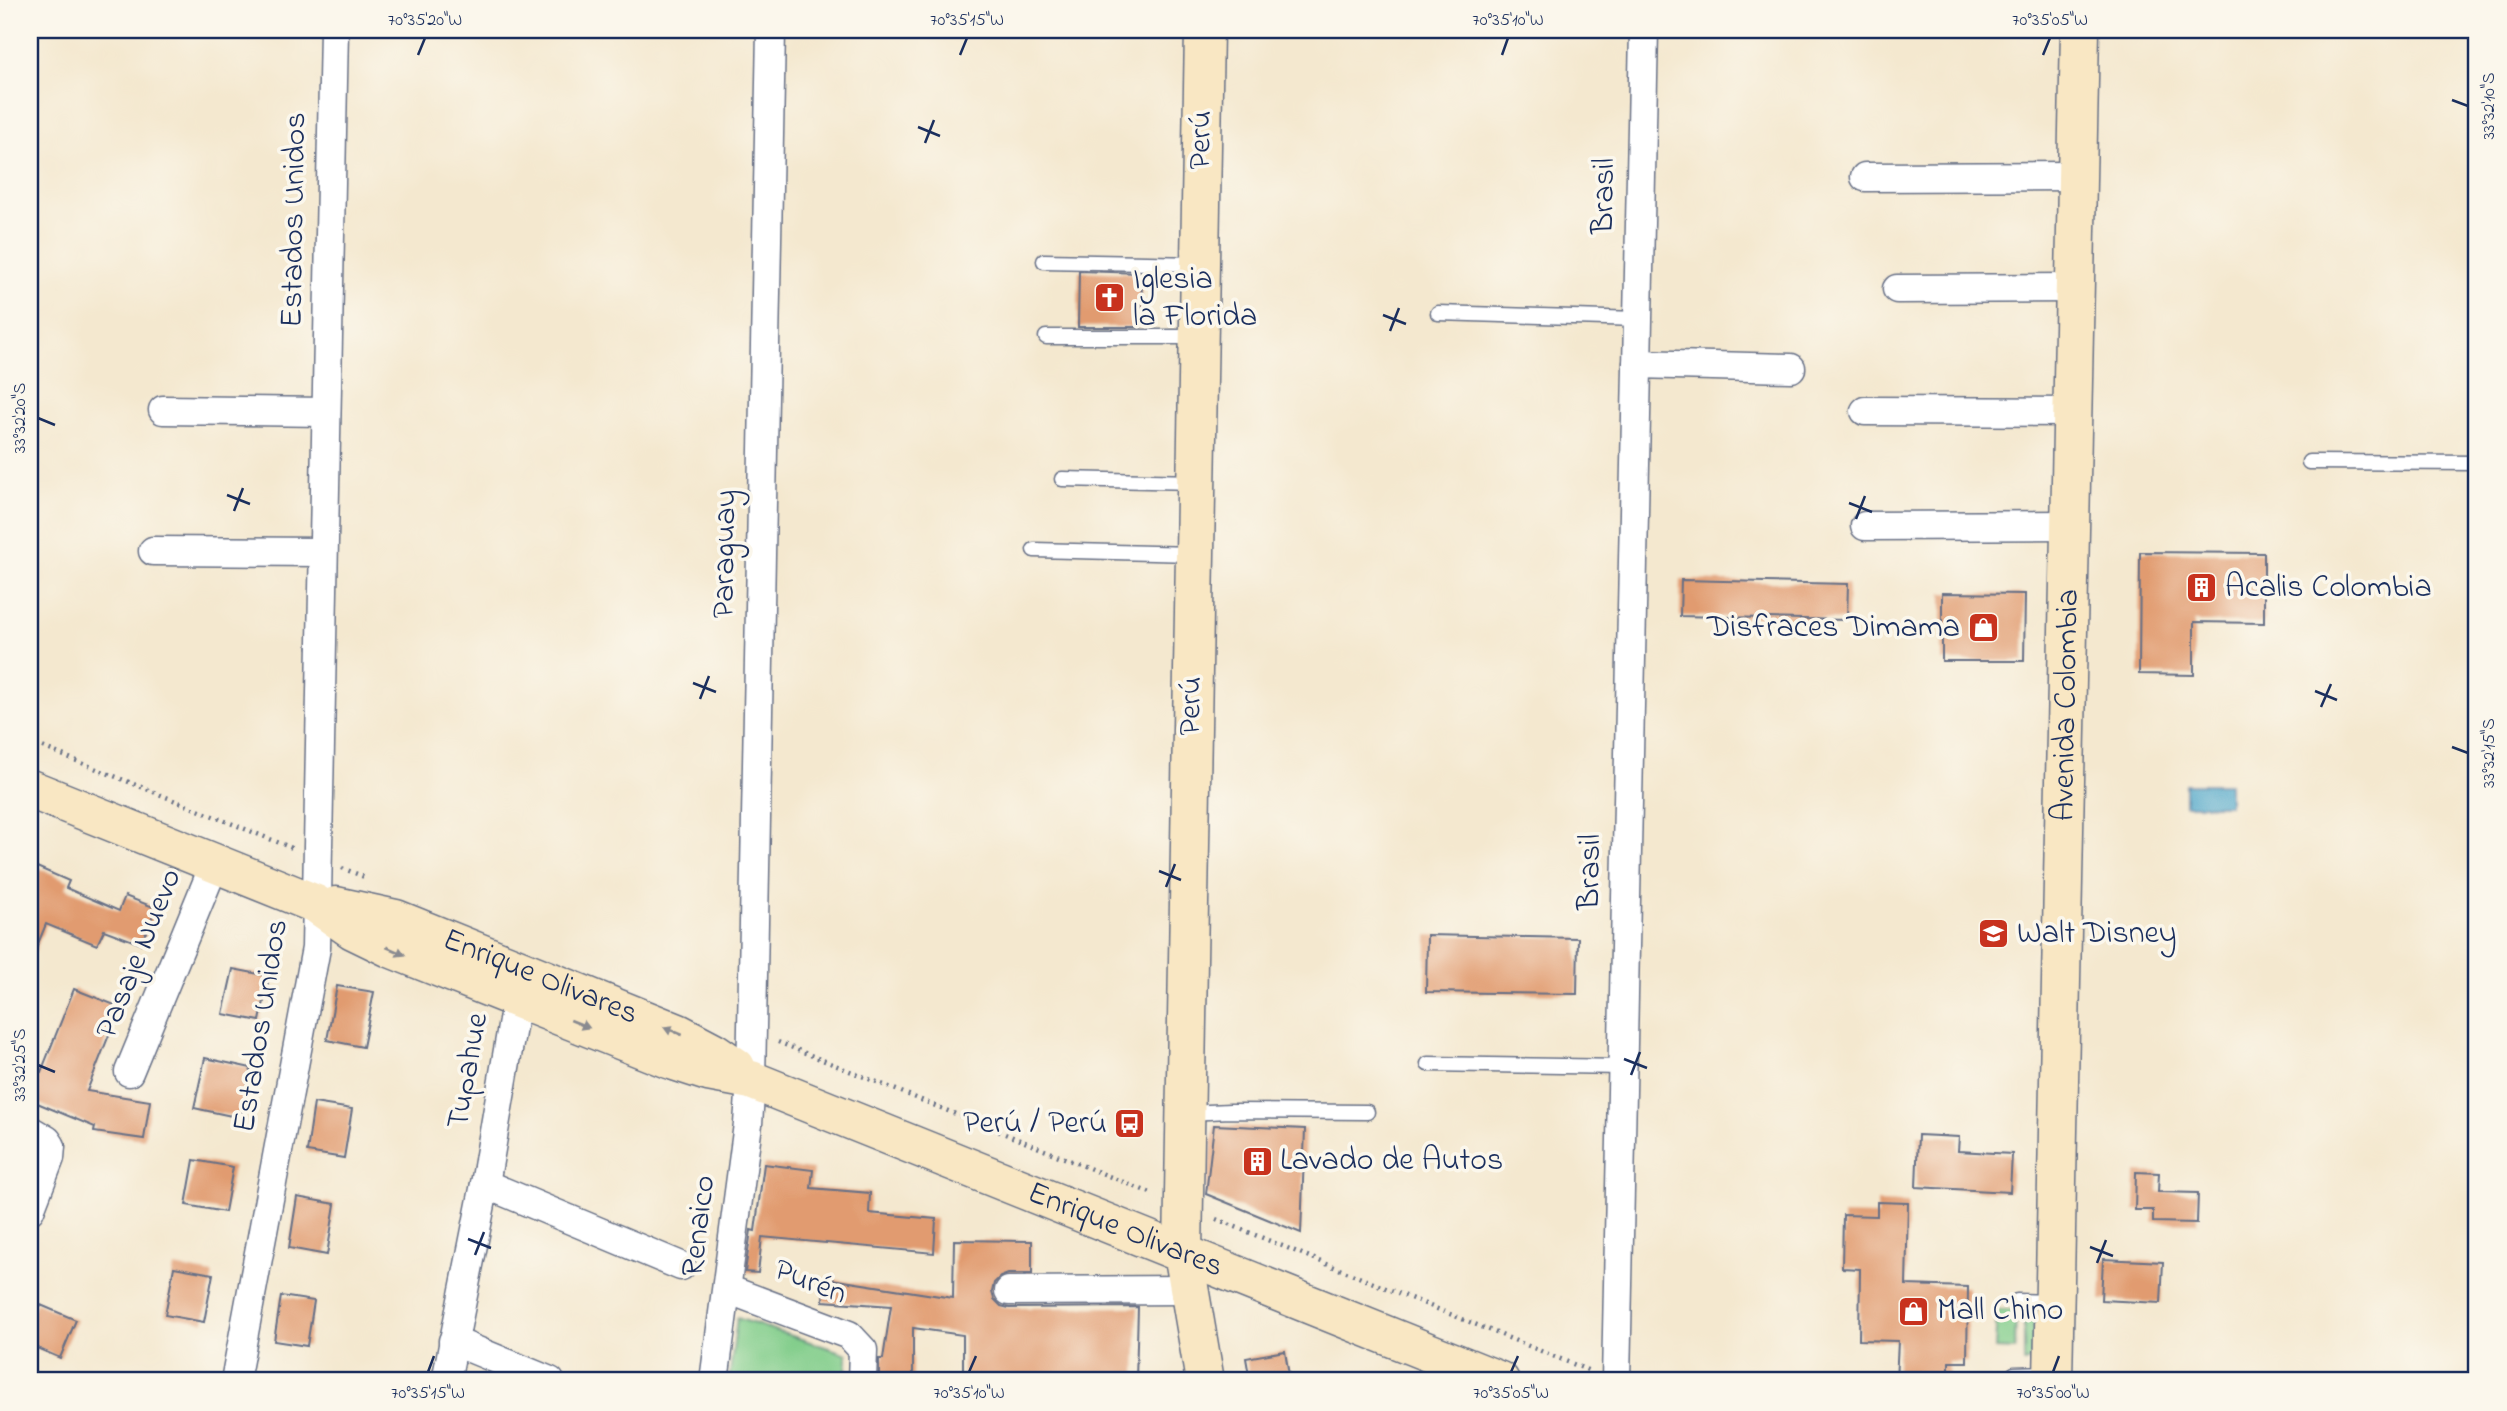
<svg xmlns="http://www.w3.org/2000/svg" width="2507" height="1411" viewBox="0 0 2507 1411" font-family="'Indie Flower',sans-serif">
<style>
.green{fill:#83ce8c;stroke:#4f7e75;stroke-width:2}
.water{fill:#4ba5c9;stroke:#336a94;stroke-width:2}
.building{fill:#e19b6f}
.lines{fill:none;stroke-linecap:round;stroke-linejoin:round}
.lane-casing{stroke:#677086;stroke-width:17}
.street-casing{stroke:#677086;stroke-width:31}
.secondary-casing{stroke:#677086;stroke-width:41}
.path{stroke:#677086;stroke-width:4.5;stroke-dasharray:2 5;stroke-linecap:butt}
.lane{stroke:#fff;stroke-width:14}
.street{stroke:#fff;stroke-width:28}
.secondary{stroke:#f9e7c3;stroke-width:38}
.oneway{fill:#8a8b90}
.ticks{fill:none;stroke:#1b2f5e;stroke-width:2.5}
.labels{text-anchor:middle;dominant-baseline:central;stroke-width:7;stroke-linejoin:round;paint-order:stroke}
.street-label{font-size:32px;fill:#1b2f5e;stroke:#fbf7ec}
.poi-label{font-size:32px;fill:#1b2f5e;stroke:#fbf7ec;text-anchor:start}
.neatline{fill:none;stroke:#1b2f5e;stroke-width:2.5}
.ticks-label{font-size:18px;text-anchor:middle;fill:#1b2f5e}
</style>
<rect width="100%" height="100%" fill="#fbf7ec"/>
<filter id="ink" filterUnits="userSpaceOnUse"><feTurbulence type="fractalNoise" baseFrequency=".0143" numOctaves="2"/><feDisplacementMap in="SourceGraphic" scale="14" xChannelSelector="R" yChannelSelector="G"/><feConvolveMatrix kernelMatrix="1 2 1 2 8 2 1 2 1" color-interpolation-filters="sRGB"/></filter>
<filter id="wash" filterUnits="userSpaceOnUse"><feTurbulence type="fractalNoise" baseFrequency=".00686" numOctaves="4" result="noise"/><feDisplacementMap in="SourceGraphic" scale="28" xChannelSelector="R" yChannelSelector="G"/><feGaussianBlur stdDeviation="1.57" result="paint"/><feColorMatrix in="noise" values="0 0 0 0 0 0 0 0 0 0 0 0 0 0 0 0 0 1.4 0 .05"/><feComposite in="paint" operator="in"/></filter>
<g filter="url(#wash)">
<rect width="100%" height="100%" fill="#f4e8cf"/>
<g class="green">
<polygon points="1997,1310 2016,1310 2015,1350 1995,1349"/>
<polygon points="2024,1310 2032,1312 2034,1318 2033,1359 2024,1362"/>
<polygon points="737,1318 847,1354 846,1381 729,1381"/>
</g>
<rect class="water" x="2185" y="784" width="44" height="21"/>
<g id="blocks">
<g class="building">
<polygon points="1079,271 1142,273 1141,327 1078,327"/>
<polygon points="2140,552 2264,553 2264,623 2194,622 2194,675 2139,674"/>
<polygon points="1681,580 1848,584 1847,620 1680,616"/>
<polygon points="1942,593 2025,594 2024,661 1942,661"/>
<polygon points="30,864 69,881 66,888 119,911 125,896 156,908 141,944 104,930 97,945 46,924 30,963"/>
<polygon points="1427,935 1578,938 1577,994 1426,992"/>
<polygon points="233,969 269,976 260,1021 223,1014"/>
<polygon points="337,986 374,992 363,1047 327,1040"/>
<polygon points="74,989 120,1007 87,1091 150,1101 144,1139 94,1132 95,1127 30,1100 30,1067 41,1072"/>
<polygon points="205,1058 251,1068 241,1118 194,1108"/>
<polygon points="314,1103 352,1109 344,1158 307,1152"/>
<polygon points="1214,1125 1305,1129 1301,1233 1206,1194"/>
<polygon points="1918,1135 1959,1137 1958,1151 2012,1154 2010,1192 1916,1187"/>
<polygon points="194,1160 233,1167 225,1212 186,1205"/>
<polygon points="764,1164 813,1170 811,1188 870,1193 869,1213 936,1219 934,1253 762,1237 758,1273 745,1272 751,1230 755,1231"/>
<polygon points="2136,1172 2159,1173 2158,1192 2198,1193 2197,1223 2153,1222 2153,1210 2135,1210"/>
<polygon points="297,1197 335,1204 327,1255 289,1248"/>
<polygon points="1877,1202 1908,1203 1906,1285 1968,1287 1967,1362 1949,1362 1949,1381 1896,1381 1898,1341 1859,1340 1860,1269 1842,1268 1843,1215 1877,1216"/>
<polygon points="954,1240 1032,1241 1032,1274 1008,1274 1000,1277 994,1283 992,1292 994,1299 1001,1306 1009,1308 1138,1307 1136,1381 963,1381 963,1335 913,1328 913,1381 879,1381 879,1359 883,1359 891,1306 823,1301 824,1278 953,1298"/>
<polygon points="2103,1259 2163,1262 2161,1303 2101,1300"/>
<polygon points="174,1267 213,1274 204,1322 165,1315"/>
<polygon points="281,1296 314,1301 307,1346 274,1341"/>
<polygon points="36,1303 76,1320 60,1358 30,1345 30,1319"/>
<polygon points="1285,1351 1290,1381 1250,1381 1246,1358"/>
</g>
</g>
</g>
<g filter="url(#ink)">
<use href="#blocks" fill-opacity="0" stroke="#677086" stroke-width="2"/>
<g class="lines">
<defs>
<g id="lane">
<polyline points="1044,261 1199,264"/>
<polyline points="1438,313 1638,319"/>
<polyline points="1046,337 1197,337"/>
<polyline points="2309,462 2477,463"/>
<polyline points="1062,479 1194,482"/>
<polyline points="1034,550 1193,554"/>
<polyline points="1428,1064 1623,1067"/>
<polyline points="1187,1113 1230,1111 1367,1112"/>
<polyline points="2017,1301 2054,1302"/>
<polyline points="2014,1374 2052,1373"/>
</g>
<g id="street">
<polyline points="1865,177 2077,176"/>
<polyline points="1897,289 2074,288"/>
<polyline points="1637,364 1791,368"/>
<polyline points="163,410 326,412"/>
<polyline points="1865,411 2072,412"/>
<polyline points="1865,526 2070,525"/>
<polyline points="153,551 323,552"/>
<polyline points="129,1072 215,863"/>
<polyline points="30,1130 47,1140 51,1146 50,1158 30,1210"/>
<polyline points="485,1184 681,1266"/>
<polyline points="727,1289 849,1335 863,1350 862,1381"/>
<polyline points="1009,1291 1189,1290"/>
<polyline points="453,1341 550,1381"/>
<polyline points="235,1381 316,948 334,30"/>
<polyline points="446,1381 485,1184 520,980"/>
<polyline points="714,1381 748,1124 751,1080 771,30"/>
<polyline points="1616,1381 1644,30"/>
</g>
<g id="secondary">
<polyline points="1204,30 1183,1252 1205,1381"/>
<path id="s1" d="M 30,789 L 316,904 L 353,930 L 390,948 L 668,1059 L 708,1072 L 751,1080 L 1500,1381"/>
<path id="s2" d="M 336,906 L 396,919 L 678,1033 L 714,1052 L 736,1067"/>
<path id="s3" d="M 2053,1381 L 2080,30"/>
</g>
</defs>
<use href="#lane" class="lane-casing"/>
<use href="#street" class="street-casing"/>
<use href="#secondary" class="secondary-casing"/>
<g class="path">
<polyline points="30,742 292,848"/>
<polyline points="342,868 367,878"/>
<polyline points="778,1042 1153,1194"/>
<polyline points="1216,1219 1590,1371"/>
</g>
<use href="#lane" class="lane"/>
<use href="#street" class="street"/>
<use href="#secondary" class="secondary"/>
</g>
<defs><path id="oneway-solid" d="M-6-.8H1V-3.2L6.5 0L1 3.2V.8H-6Z" transform="scale(1.75)"/></defs>
<g class="oneway">
<use href="#oneway-solid" transform="translate(396 951) rotate(23)"/>
<use href="#oneway-solid" transform="translate(580 1024) rotate(22)"/>
<use href="#oneway-solid" transform="translate(673 1031) rotate(-157)"/>
</g>
</g>
<path class="ticks" d="M 418,55 L 425,38M 960,55 L 967,38M 1502,55 L 1508,38M 2043,55 L 2050,38M 2452,100 L 2468,106M 918,127 L 940,136M 925,143 L 934,120M 1383,315 L 1406,324M 1390,331 L 1399,308M 38,418 L 55,425M 227,495 L 250,504M 1849,503 L 1872,512M 234,511 L 243,488M 1856,519 L 1865,496M 693,683 L 716,692M 2315,691 L 2337,700M 700,699 L 709,676M 2321,707 L 2331,684M 2452,747 L 2468,753M 1159,871 L 1181,880M 1166,887 L 1175,864M 1624,1059 L 1647,1068M 38,1065 L 55,1072M 1631,1075 L 1640,1052M 468,1239 L 491,1248M 2090,1247 L 2113,1256M 475,1255 L 484,1232M 2097,1263 L 2106,1240M 428,1372 L 434,1356M 969,1372 L 976,1356M 1511,1372 L 1518,1356M 2053,1372 L 2059,1356"/>
<defs>
<symbol id="church-square" viewBox="-11 -11 22 22"><rect x="-9" y="-9" width="18" height="18" rx="4" fill="#c8321e" stroke="#fbf7ec"/><path d="M-1.2-6h2.4v3.5h3.3v2.4h-3.3V6h-2.4V-.1h-3.3v-2.4h3.3Z" fill="#fff"/></symbol>
<symbol id="building-square" viewBox="-11 -11 22 22"><rect x="-9" y="-9" width="18" height="18" rx="4" fill="#c8321e" stroke="#fbf7ec"/><path d="M-4-6H4V6H1V3H-1V6H-4ZM-2.5-4.3h1.7v1.8h-1.7ZM.8-4.3h1.7v1.8H.8ZM-2.5-1h1.7V.8h-1.7ZM.8-1h1.7V.8H.8Z" fill="#fff"/></symbol>
<symbol id="shop-square" viewBox="-11 -11 22 22"><rect x="-9" y="-9" width="18" height="18" rx="4" fill="#c8321e" stroke="#fbf7ec"/><path d="M-5-2.5h2.3a2.7 3.5 0 0 1 5.4 0H5L5.5 6h-11ZM-1.5-2.5h3a1.5 2.3 0 0 0-3 0Z" fill="#fff"/></symbol>
<symbol id="school-square" viewBox="-11 -11 22 22"><rect x="-9" y="-9" width="18" height="18" rx="4" fill="#c8321e" stroke="#fbf7ec"/><path d="M0-5L7-2L0 1L-7-2ZM-4 1L0 2.5L4 1V4Q0 6-4 4Z" fill="#fff"/></symbol>
<symbol id="bus-square" viewBox="-11 -11 22 22"><rect x="-9" y="-9" width="18" height="18" rx="4" fill="#c8321e" stroke="#fbf7ec"/><path d="M-5-6H5V4H4V6H2V4H-2V6H-4V4H-5ZM-3.5-4V0h7V-4ZM-3.5 1.2v1.5H-2V1.2ZM2 1.2v1.5H3.5V1.2Z" fill="#fff"/></symbol>
</defs>
<g fill-rule="evenodd">
<use href="#church-square" x="1092" y="280" width="35" height="35"/>
<use href="#building-square" x="2184" y="570" width="35" height="35"/>
<use href="#shop-square" x="1966" y="610" width="35" height="35"/>
<use href="#school-square" x="1976" y="916" width="35" height="35"/>
<use href="#bus-square" x="1112" y="1106" width="35" height="35"/>
<use href="#building-square" x="1240" y="1144" width="35" height="35"/>
<use href="#shop-square" x="1896" y="1294" width="35" height="35"/>
</g>
<g class="labels">
<g class="street-label">
<text transform="translate(1202 140) rotate(-89)">Perú</text>
<text transform="translate(1605 196) rotate(-89)">Brasil</text>
<text transform="translate(295 220) rotate(-89)">Estados Unidos</text>
<text transform="translate(726 554) rotate(-89)">Paraguay</text>
<text transform="translate(1192 706) rotate(-89)">Perú</text>
<text stroke="none"><textPath href="#s3" startOffset="676">Avenida Colombia</textPath></text>
<text transform="translate(1591 872) rotate(-89)">Brasil</text>
<text transform="translate(140 954) rotate(-68)">Pasaje Nuevo</text>
<text stroke="none"><textPath href="#s2" startOffset="217">Enrique Olivares</textPath></text>
<text transform="translate(262 1026) rotate(-81)">Estados Unidos</text>
<text transform="translate(469 1071) rotate(-80)">Tupahue</text>
<text transform="translate(700 1226) rotate(-83)">Renaico</text>
<text stroke="none"><textPath href="#s1" startOffset="1183">Enrique Olivares</textPath></text>
<text transform="translate(810 1283) rotate(21)">Purén</text>
</g>
<g class="poi-label">
<text x="1133" y="280">Iglesia<tspan x="1133" dy="37">la Florida</tspan></text>
<text x="2225" y="588">Acalis Colombia</text>
<text x="1960" y="628" text-anchor="end">Disfraces Dimama</text>
<text x="2017" y="934">Walt Disney</text>
<text x="1107" y="1124" text-anchor="end">Perú / Perú</text>
<text x="1280" y="1161">Lavado de Autos</text>
<text x="1937" y="1311">Mall Chino</text>
</g>
</g>
<rect width="2507" height="1411" fill="none" stroke="#fbf7ec" stroke-width="77"/>
<rect x="38" y="38" width="2430" height="1334" class="neatline"/>
<g class="ticks-label">
<text x="425" y="25">70°35'20"W</text>
<text x="967" y="25">70°35'15"W</text>
<text x="1508" y="25">70°35'10"W</text>
<text x="2050" y="25">70°35'05"W</text>
<text transform="translate(2488 106) rotate(-90)" y="6">33°32'10"S</text>
<text transform="translate(19 418) rotate(-90)" y="6">33°32'20"S</text>
<text transform="translate(2488 753) rotate(-90)" y="6">33°32'15"S</text>
<text transform="translate(19 1065) rotate(-90)" y="6">33°32'25"S</text>
<text x="428" y="1398">70°35'15"W</text>
<text x="969" y="1398">70°35'10"W</text>
<text x="1511" y="1398">70°35'05"W</text>
<text x="2053" y="1398">70°35'00"W</text>
</g>
</svg>
